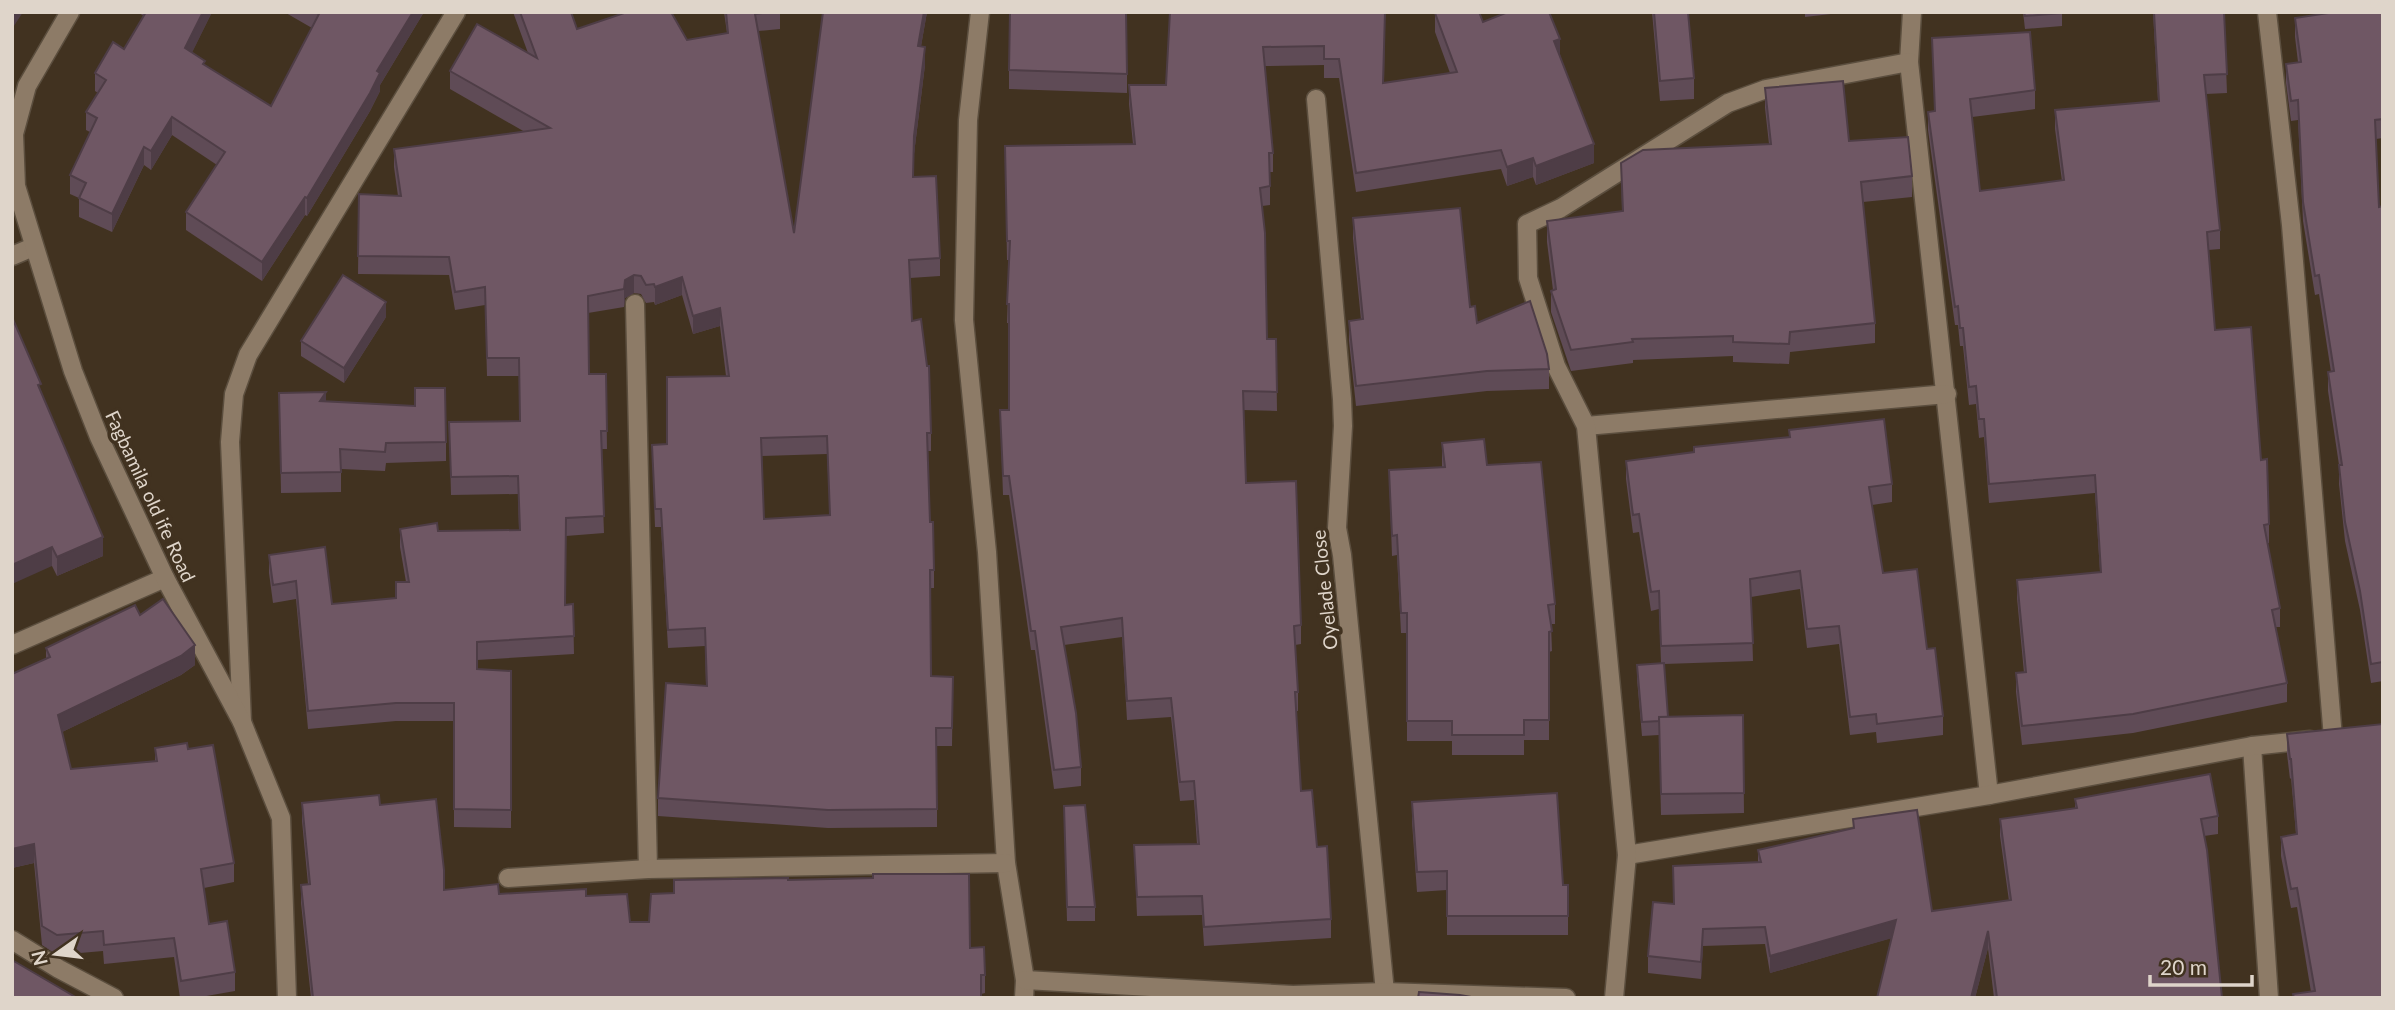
<svg xmlns="http://www.w3.org/2000/svg" width="2395" height="1010" viewBox="0 0 2395 1010" font-family="Lato,sans-serif">
<style>
.lines{fill:none;stroke-linecap:round;stroke-linejoin:round}
.minor-casing{stroke:#5b4e3e;stroke-width:21}
.tertiary-casing{stroke:#5b4e3e;stroke-width:21}
.minor{stroke:#8d7b67;stroke-width:18}
.tertiary{stroke:#8d7b67;stroke-width:18}
.wall{fill:#5f4b56;fill-rule:evenodd}
.shaded-wall{fill:#4e3d46}
.building{fill:#6f5764;stroke:#4e3d46;stroke-width:2;fill-rule:evenodd}
.labels{text-anchor:middle;dominant-baseline:central;stroke-width:7;stroke-linejoin:round;paint-order:stroke}
.street-label{font-size:19px;fill:#dfd5ca;stroke:#413220}
</style>
<rect width="100%" height="100%" fill="#413220"/>
<g class="lines">
<defs>
<g id="minor">
<polyline points="980,12 968,120 964,320 987,552 1006,863 1025,980 1024,998"/>
<polyline points="1912,12 1909,62 1989,795"/>
<polyline points="2267,12 2291,225 2333,738"/>
<polyline points="1316,99 1342,399 1343,426 1337,528 1342,555 1385,992"/>
<polyline points="12,256 33,247"/>
<polyline points="635,304 648,869"/>
<polyline points="1586,426 1947,394"/>
<polyline points="12,645 165,578"/>
<polyline points="242,722 230,442 234,394 248,355 456,12"/>
<polyline points="2252,746 2269,998"/>
<polyline points="1627,855 1989,795 2252,746 2310,740"/>
<polyline points="508,878 648,869 1006,863"/>
<polyline points="12,940 59,969 114,998"/>
<polyline points="1025,980 1293,995 1385,992 1566,998"/>
<polyline points="1614,998 1627,855 1586,426 1556,366 1528,278 1527,224 1561,208 1728,103 1766,89 1909,62"/>
</g>
<polyline id="tertiary" points="70,12 27,86 14,134 16,186 73,371 99,437 165,578 242,722 281,818 287,998"/>
</defs>
<use href="#minor" class="minor-casing"/>
<use href="#tertiary" class="tertiary-casing"/>
<use href="#minor" class="minor"/>
<use href="#tertiary" class="tertiary"/>
</g>
<g class="wall">
<polygon points="137,12 212,12 192,52 205,65 271,106 312,28 286,13 286,12 424,12 380,85 380,91 370,111 307,216 305,215 262,281 186,230 186,212 217,165 172,135 151,170 144,165 112,232 79,217 79,198 70,194 70,175 90,132 86,130 86,112 98,93 95,91 95,73 124,49 144,16"/>
<path d="M 513,12 L 571,12 L 577,29 L 687,40 L 727,33 L 724,12 L 780,12 L 780,29 L 758,31 L 794,233 L 823,12 L 927,12 L 921,46 L 925,65 L 914,154 L 914,177 L 940,258 L 940,276 L 910,278 L 912,321 L 931,433 L 931,451 L 927,451 L 930,522 L 934,570 L 934,588 L 930,588 L 931,676 L 953,677 L 952,746 L 937,746 L 937,827 L 828,828 L 658,816 L 658,798 L 706,686 L 705,646 L 668,648 L 661,527 L 655,527 L 652,445 L 667,444 L 726,376 L 720,326 L 693,334 L 682,295 L 655,305 L 654,302 L 646,303 L 641,294 L 634,293 L 625,298 L 624,307 L 588,313 L 589,374 L 606,374 L 607,449 L 601,449 L 604,533 L 566,536 L 565,604 L 573,604 L 574,654 L 477,660 L 477,669 L 511,671 L 511,828 L 454,827 L 454,721 L 396,721 L 308,729 L 296,599 L 273,603 L 269,573 L 269,555 L 332,604 L 396,598 L 406,582 L 400,547 L 400,529 L 438,531 L 519,530 L 518,494 L 451,495 L 449,422 L 520,421 L 519,376 L 487,376 L 485,305 L 455,310 L 449,275 L 358,274 L 359,194 L 398,196 L 394,167 L 394,149 L 525,132 L 450,89 L 450,71 L 528,53 ZM 827,454 L 830,515 L 764,519 L 762,456 Z"/>
<polygon points="1170,12 1385,12 1384,83 1450,73 1435,32 1435,13 1483,22 1560,55 1594,163 1536,185 1533,177 1507,186 1501,169 1356,192 1339,78 1324,78 1324,65 1265,66 1273,153 1273,172 1270,172 1270,205 1262,206 1267,339 1276,339 1277,411 1243,410 1246,483 1301,625 1301,644 1295,645 1298,692 1298,711 1296,711 1301,791 1317,847 1331,919 1331,938 1204,946 1202,915 1137,916 1134,845 1197,844 1194,800 1180,801 1171,717 1127,720 1122,637 1064,645 1081,767 1081,786 1054,789 1035,650 1031,650 1009,495 1003,495 1000,410 1009,410 1009,323 1007,323 1009,260 1007,260 1005,146 1133,144 1129,104 1129,85 1166,85"/>
<polygon points="1652,12 1688,12 1694,78 1694,99 1660,101"/>
<polygon points="1805,12 1848,12 1805,17"/>
<polygon points="2023,12 2062,12 2062,26 2025,29"/>
<polygon points="2153,12 2224,12 2227,93 2206,94 2220,230 2220,249 2208,250 2215,330 2261,460 2269,524 2269,543 2267,543 2280,608 2280,627 2276,627 2287,683 2287,702 2133,733 2022,745 2016,692 2016,673 2024,673 2017,598 2017,580 2100,572 2095,493 1989,503 1984,437 1979,438 1976,404 1969,405 1963,346 1960,346 1958,325 1955,325 1928,130 1928,112 1935,111 1932,38 2035,90 2035,109 1972,117 1980,191 2062,181 2055,129 2055,110 2158,101"/>
<polygon points="2383,12 2383,138 2376,139 2379,207 2383,206 2383,681 2371,683 2360,610 2345,541 2339,484 2339,465 2328,391 2328,372 2331,372 2319,294 2315,295 2303,221 2298,120 2291,121 2286,83 2286,64 2298,62 2295,37 2295,18"/>
<polygon points="1009,70 1127,74 1127,93 1009,89"/>
<polygon points="1765,88 1849,141 1912,176 1912,197 1863,202 1875,323 1875,343 1790,352 1789,364 1733,362 1733,356 1633,360 1633,363 1571,371 1551,312 1551,291 1553,290 1547,242 1547,221 1622,211 1621,163 1769,144 1765,108"/>
<polygon points="1353,218 1470,307 1477,323 1549,369 1549,389 1487,391 1356,406 1349,341 1349,321 1361,320 1353,238"/>
<polygon points="386,317 344,383 301,356 301,341"/>
<polygon points="41,391 103,556 57,576 52,566"/>
<polygon points="279,393 326,402 446,442 446,461 386,463 385,471 341,469 341,492 281,493"/>
<polygon points="1789,430 1892,484 1892,502 1872,505 1883,573 1927,649 1943,716 1943,735 1877,743 1876,732 1850,735 1839,644 1807,648 1800,589 1751,597 1753,661 1664,664 1668,717 1743,715 1744,813 1661,815 1659,735 1642,736 1637,679 1637,665 1661,663 1659,609 1651,611 1639,532 1633,533 1626,479 1626,461 1694,452 1694,447 1789,437"/>
<polygon points="1442,443 1487,465 1555,604 1555,624 1551,624 1552,651 1549,652 1549,740 1524,740 1524,755 1452,755 1452,741 1407,741 1407,633 1401,633 1397,555 1392,556 1389,470 1442,467"/>
<polygon points="140,615 195,665 181,675 62,732 71,769 155,761 155,748 188,749 234,863 234,882 204,888 209,924 235,972 235,991 195,998 180,998 174,957 104,964 103,951 57,955 42,945 34,863 12,868 46,658 46,648"/>
<polygon points="2287,734 2383,998 2311,992 2297,907 2291,908 2281,856 2281,837 2296,834 2291,778 2290,779 2287,754"/>
<polygon points="2075,799 2218,816 2218,834 2204,836 2222,998 1994,998 1988,948 1975,998 1877,998 1891,938 1770,973 1765,944 1703,946 1701,979 1648,973 1648,956 1673,904 1673,866 1758,863 1758,850 1853,829 1853,819 1932,911 2009,901 2000,836 2000,819 2075,808"/>
<polygon points="1412,802 1563,885 1568,885 1568,935 1447,935 1447,890 1417,892 1412,822"/>
<polygon points="302,803 380,805 444,890 499,894 586,896 630,922 649,922 674,893 788,880 970,948 985,975 985,993 981,994 981,998 311,998 301,903 301,885 308,884 302,821"/>
<polygon points="1064,806 1095,907 1095,921 1067,921"/>
</g>
<g class="shaded-wall">
<polygon points="12,12 23,12 12,29"/>
<polygon points="203,12 212,12 185,67 185,48"/>
<polygon points="413,12 424,12 380,85 380,91 370,111 307,216 307,198 377,71"/>
<polygon points="924,12 927,12 918,64 918,46"/>
<polygon points="1560,39 1560,58 1554,41"/>
<polygon points="925,47 925,65 914,154 914,136"/>
<polygon points="172,117 172,135 151,170 151,151"/>
<polygon points="1594,144 1594,163 1536,185 1536,166"/>
<polygon points="144,147 144,165 112,232 112,214"/>
<polygon points="1533,158 1533,177 1507,186 1507,167"/>
<polygon points="305,197 305,215 262,281 262,262"/>
<polygon points="634,275 634,293 625,298 624,307 624,289 625,280"/>
<polygon points="682,277 682,295 655,305 655,287"/>
<polygon points="386,302 386,317 344,383 344,368"/>
<polygon points="720,308 720,326 693,334 693,316"/>
<polygon points="326,392 326,412 320,401"/>
<polygon points="103,537 103,556 57,576 57,557"/>
<polygon points="52,547 52,566 12,584 12,565"/>
<polygon points="195,645 195,665 181,675 58,734 58,715"/>
<polygon points="34,844 34,863 12,868 12,849"/>
<polygon points="1896,920 1896,937 1770,973 1770,956"/>
<polygon points="1703,929 1703,946 1701,979 1701,962"/>
<polygon points="1988,931 1988,948 1975,998 1971,998"/>
</g>
<g class="building">
<polygon points="146,12 203,12 185,48 205,61 203,64 271,106 319,14 315,12 413,12 377,71 380,73 370,93 307,198 305,197 262,262 186,212 225,152 172,117 151,151 144,147 112,214 79,198 86,183 70,175 97,118 86,112 106,80 95,73 113,42 124,49"/>
<path d="M 520,12 L 571,12 L 577,29 L 627,12 L 671,12 L 687,40 L 728,33 L 726,12 L 769,12 L 755,14 L 794,233 L 823,12 L 924,12 L 918,46 L 925,47 L 914,136 L 913,177 L 936,176 L 940,258 L 909,260 L 912,321 L 921,319 L 927,366 L 929,366 L 931,433 L 927,433 L 930,522 L 933,522 L 934,570 L 930,570 L 931,676 L 953,677 L 952,728 L 936,728 L 937,809 L 828,810 L 658,798 L 666,683 L 707,686 L 705,628 L 668,630 L 661,509 L 655,509 L 652,445 L 667,444 L 667,377 L 729,376 L 720,308 L 693,316 L 682,277 L 655,287 L 654,284 L 646,285 L 641,276 L 634,275 L 625,280 L 624,289 L 588,296 L 589,374 L 606,374 L 607,431 L 601,431 L 604,516 L 566,518 L 565,605 L 573,604 L 574,636 L 477,642 L 477,669 L 511,671 L 511,810 L 454,809 L 454,703 L 396,703 L 308,711 L 296,581 L 273,585 L 269,555 L 325,547 L 332,604 L 396,598 L 396,582 L 409,582 L 400,529 L 437,523 L 438,531 L 520,530 L 518,476 L 451,477 L 449,422 L 520,421 L 519,358 L 487,358 L 485,287 L 455,292 L 449,257 L 358,256 L 359,194 L 401,196 L 394,149 L 550,128 L 450,71 L 477,24 L 537,58 ZM 827,436 L 830,515 L 764,519 L 761,438 Z"/>
<polygon points="1010,12 1126,12 1127,74 1009,70"/>
<polygon points="1170,12 1385,12 1383,83 1457,72 1435,13 1479,12 1483,22 1508,12 1549,12 1560,39 1554,41 1594,144 1536,166 1533,158 1507,167 1501,150 1356,173 1339,59 1324,59 1324,46 1263,47 1273,153 1269,153 1270,186 1260,188 1265,233 1267,339 1276,339 1277,392 1243,391 1246,483 1296,481 1301,625 1294,626 1298,692 1295,692 1301,791 1312,790 1317,847 1327,846 1331,919 1204,927 1202,896 1137,897 1134,845 1199,844 1194,781 1180,782 1171,698 1127,701 1122,618 1061,627 1076,713 1081,767 1054,770 1035,631 1031,631 1009,476 1003,476 1000,410 1009,410 1009,304 1007,304 1010,241 1007,241 1005,146 1135,144 1129,85 1166,85"/>
<polygon points="1654,12 1688,12 1694,78 1660,81"/>
<polygon points="2024,12 2062,12 2062,13 2025,16"/>
<polygon points="2154,12 2224,12 2227,74 2204,75 2220,230 2207,232 2215,330 2251,327 2261,460 2267,459 2269,524 2264,525 2280,608 2272,610 2287,683 2133,714 2022,726 2016,673 2026,672 2017,580 2101,572 2095,475 1989,484 1984,419 1979,419 1976,386 1969,387 1963,328 1960,328 1958,306 1955,307 1928,112 1935,111 1932,38 2030,32 2035,90 1970,99 1980,191 2064,180 2055,110 2159,101"/>
<polygon points="2335,12 2383,12 2383,119 2375,120 2379,207 2383,206 2383,662 2371,664 2360,591 2345,522 2339,465 2342,465 2328,372 2334,371 2319,275 2315,276 2303,202 2298,100 2291,101 2286,64 2301,62 2295,18"/>
<polygon points="1843,81 1849,141 1908,137 1912,176 1861,182 1875,323 1790,332 1789,344 1733,342 1733,336 1632,339 1633,342 1571,350 1551,291 1556,289 1547,221 1623,211 1621,163 1643,150 1771,144 1765,88"/>
<polygon points="1460,208 1470,307 1475,306 1477,323 1530,301 1547,354 1549,369 1487,371 1356,386 1349,321 1363,319 1353,218"/>
<polygon points="343,275 386,302 344,368 301,341"/>
<polygon points="12,317 41,384 38,385 103,537 57,557 52,547 12,565"/>
<polygon points="415,388 445,388 446,442 386,443 385,452 340,449 341,472 281,473 279,393 326,392 320,401 415,406"/>
<polygon points="1884,419 1892,484 1869,487 1883,573 1917,569 1927,649 1935,648 1943,716 1877,724 1876,714 1850,717 1839,626 1807,629 1800,571 1750,579 1753,643 1661,646 1659,591 1651,592 1639,514 1633,515 1626,461 1694,452 1694,447 1790,437 1789,430"/>
<polygon points="1484,439 1487,465 1541,462 1555,604 1548,605 1552,631 1549,632 1549,720 1524,720 1524,735 1452,735 1452,721 1407,721 1407,613 1401,613 1397,535 1392,536 1389,470 1445,467 1442,443"/>
<polygon points="163,599 195,645 181,656 58,715 71,769 157,761 155,748 187,743 188,749 213,745 234,863 201,869 209,924 227,921 235,972 181,981 174,938 104,945 103,931 57,935 42,926 34,844 12,849 12,674 50,657 46,648 135,605 140,615"/>
<polygon points="1664,663 1668,717 1659,717 1659,721 1642,722 1637,665"/>
<polygon points="1743,715 1744,793 1661,794 1659,717"/>
<polygon points="2383,724 2383,998 2294,998 2293,994 2315,991 2297,888 2291,889 2281,837 2297,834 2291,759 2290,759 2287,734"/>
<polygon points="2210,774 2218,816 2201,819 2207,850 2222,998 1997,998 1988,931 1971,998 1877,998 1896,920 1770,956 1765,927 1703,929 1701,962 1648,956 1653,902 1674,904 1673,866 1761,862 1758,850 1854,828 1853,819 1917,810 1932,911 2011,900 2000,819 2077,808 2075,799"/>
<polygon points="1557,793 1563,885 1568,885 1568,916 1447,916 1447,871 1417,872 1412,802"/>
<polygon points="379,795 380,805 436,799 444,870 444,890 498,884 499,894 586,889 586,896 627,894 630,922 649,922 651,894 674,893 674,880 788,878 788,880 873,878 873,874 969,874 970,948 984,947 985,975 981,975 981,998 313,998 301,885 310,884 302,803"/>
<polygon points="1085,805 1095,907 1067,907 1064,806"/>
<polygon points="12,960 77,998 12,998"/>
<polygon points="1419,992 1460,995 1477,998 1418,998"/>
</g>
<g class="labels">
<g class="street-label">
<text transform="translate(151 496) rotate(65)">Fagbamila old ife Road</text>
<text transform="translate(1324 590) rotate(-96)">Oyelade Close</text>
</g>
</g>
<rect width="2395" height="1010" fill="none" stroke="#dfd5ca" stroke-width="28"/>
<g transform="translate(56 954) rotate(256)" stroke="#413220" stroke-width="5" paint-order="stroke">
<path d="M0-5L12 26L0 18L-12 26Z" fill="#dfd5ca"/>
<text y="-10" font-size="19" font-weight="bold" text-anchor="middle" fill="#dfd5ca">N</text>
</g>
<path d="M2150 975v10h102v-10" fill="none" stroke="#dfd5ca" stroke-width="3.5"/>
<text x="2160" y="975" font-size="21" fill="#dfd5ca" stroke="#413220" stroke-width="5" paint-order="stroke">20 m</text>
</svg>
